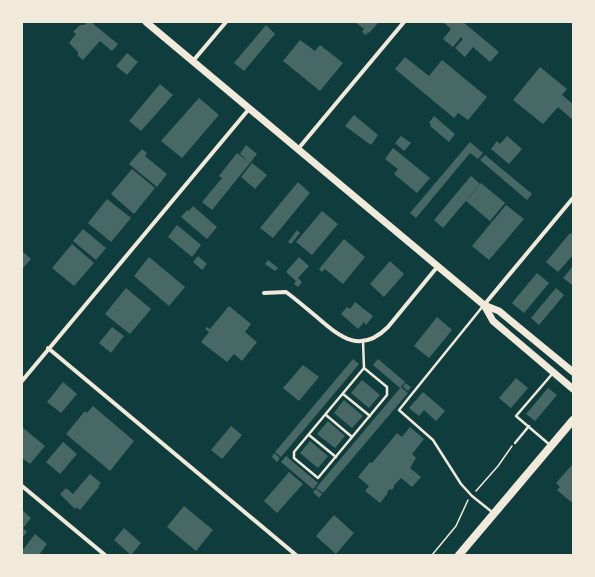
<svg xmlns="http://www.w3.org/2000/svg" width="595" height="577" viewBox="0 0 595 577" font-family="Lora,serif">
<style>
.building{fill:#486865}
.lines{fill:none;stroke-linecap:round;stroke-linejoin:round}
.path{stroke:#f1e9da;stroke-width:1.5}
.service{stroke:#f1e9da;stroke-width:2.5}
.minor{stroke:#f1e9da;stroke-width:4}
.secondary{stroke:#f1e9da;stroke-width:7}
.primary{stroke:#f1e9da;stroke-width:8}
</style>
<rect width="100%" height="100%" fill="#0f3d3e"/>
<g class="building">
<polygon points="87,22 91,22 118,44 112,51 100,41 83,60 78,56 78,52 69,43 76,34 73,32 80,25 84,25"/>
<polygon points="355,22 379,22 369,33 368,32 366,35 362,32 364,29"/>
<polygon points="443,22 463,22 499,52 490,62 473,47 465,57 455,48 463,39 461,37 453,47 443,39 451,29"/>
<polygon points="266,25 275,34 244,71 234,63"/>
<polygon points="300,40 315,51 320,45 343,63 320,91 283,61"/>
<polygon points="127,53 138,62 127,75 116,66"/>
<polygon points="405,57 429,76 442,60 487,97 468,120 458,113 454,118 395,69"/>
<polygon points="540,67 567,89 562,95 573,104 573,120 558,107 543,124 513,100"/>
<polygon points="160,84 173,95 141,131 129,121"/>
<polygon points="199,98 219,115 182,158 161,141"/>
<polygon points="354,115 378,135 371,145 345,126"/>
<polygon points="434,116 455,134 449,142 430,126 431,125 429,123"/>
<polygon points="401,136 411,143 404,151 395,143"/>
<polygon points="507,136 522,149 509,164 491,149 497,141 500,144"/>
<polygon points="470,142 483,153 478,159 470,153 416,218 410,213"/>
<polygon points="246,145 257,154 250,163 240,154"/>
<polygon points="393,148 430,178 417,193 394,174 398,169 385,159"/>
<polygon points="142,149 147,153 145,156 167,174 157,187 129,164"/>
<polygon points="237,153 250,163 212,210 202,202 222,178 219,176"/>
<polygon points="485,155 532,194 527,200 480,160"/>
<polygon points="252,163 267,175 255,189 241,177"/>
<polygon points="132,169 155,188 134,214 111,194"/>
<polygon points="471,176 480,184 443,228 434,220"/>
<polygon points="298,182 310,193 273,238 260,228"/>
<polygon points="481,183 505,203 490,221 466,201"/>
<polygon points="107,199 131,218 111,242 88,223"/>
<polygon points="506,205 524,219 489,260 472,246"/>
<polygon points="193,206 217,227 207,239 181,217 187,210 189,211"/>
<polygon points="322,211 338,224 312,255 296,242"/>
<polygon points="177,225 201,245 192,257 168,237"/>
<polygon points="83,229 106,248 96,260 73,241"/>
<polygon points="297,230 300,233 291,244 288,242"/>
<polygon points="570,233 573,235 573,255 558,272 546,262"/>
<polygon points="344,239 365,257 343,284 325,269 322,272 319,269"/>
<polygon points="72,244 94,263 74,286 52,268"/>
<polygon points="22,251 31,259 22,269"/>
<polygon points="198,256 207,264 202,270 193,262"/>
<polygon points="149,257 185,287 169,306 134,276"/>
<polygon points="299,257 309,266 298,278 302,282 298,287 294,284 296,281 286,272"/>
<polygon points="268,260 278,268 275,271 265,264"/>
<polygon points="390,261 404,274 384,297 370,284"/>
<polygon points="573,266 573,284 572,285 563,278"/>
<polygon points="537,273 549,283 524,313 512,303"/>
<polygon points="126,288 151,309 130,334 105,314"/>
<polygon points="556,288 564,295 539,325 531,318"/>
<polygon points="355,302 373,316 366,325 364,322 358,329 341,314 347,307 350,309"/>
<polygon points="229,306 251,324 245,332 257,342 242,361 234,354 227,362 201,342 209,332 205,329 207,327 210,329"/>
<polygon points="437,317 452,330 429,358 414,346"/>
<polygon points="112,327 124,336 111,353 99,343"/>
<polygon points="353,359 359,364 281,457 275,452"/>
<polygon points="378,359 405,382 400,388 373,365"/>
<polygon points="303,365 319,377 299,401 283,388"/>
<polygon points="516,378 528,388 511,408 499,398"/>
<polygon points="362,380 380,395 369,408 351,393"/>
<polygon points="63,382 77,394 61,413 47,402"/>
<polygon points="405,383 411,387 408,391 403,387"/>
<polygon points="401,387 408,393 323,493 316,488"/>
<polygon points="548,388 557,395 535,421 526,414"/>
<polygon points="423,392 445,411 436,421 424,410 419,416 409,408"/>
<polygon points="344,400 363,416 352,428 334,413"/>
<polygon points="93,406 134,441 110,471 66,434 85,411 87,413"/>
<polygon points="328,421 345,436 335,448 317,434"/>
<polygon points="231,426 242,435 222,459 211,450"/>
<polygon points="22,427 45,446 30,464 22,458"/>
<polygon points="410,427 424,439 412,454 416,458 410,468 421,477 412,487 401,478 394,485 394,487 392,490 390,489 387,492 388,493 380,503 365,491 369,486 358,477 370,462 372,463 397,433 402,437"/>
<polygon points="310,441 328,456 318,468 300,453"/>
<polygon points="63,442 77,454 60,474 46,462"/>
<polygon points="274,453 280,458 277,462 272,457"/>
<polygon points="286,456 318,483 313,489 281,462"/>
<polygon points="573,464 573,500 571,502 557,490 560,487 556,483"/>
<polygon points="289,472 303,484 277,513 264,501"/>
<polygon points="90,474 101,483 98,486 99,487 80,510 76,507 75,509 60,494 66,488 73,494"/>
<polygon points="316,489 322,494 319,498 313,492"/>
<polygon points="184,506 213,530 196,551 167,527"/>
<polygon points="22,510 31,518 23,528 27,532 22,538"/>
<polygon points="334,515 354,533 336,554 316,536"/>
<polygon points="124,528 141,543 131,555 114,540"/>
<polygon points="35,534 47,544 39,555 25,555 22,553 22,551"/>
</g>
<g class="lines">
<g class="path">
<polyline points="476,491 498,466 512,446"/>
<polyline points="432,555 456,526 468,500"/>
</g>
<g class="service">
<polyline points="483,306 399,410 433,440 461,484 472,496 492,512"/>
<polyline points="363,341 364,368 387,387 387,395 318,478 294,458 294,452 364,368"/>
<polyline points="343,394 370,416"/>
<polyline points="326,415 352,437"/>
<polyline points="309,435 336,457"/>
<polyline points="515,443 529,426"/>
<polyline points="550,445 516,416 553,373"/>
</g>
<g class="minor">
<polyline points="193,61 226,22"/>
<polyline points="298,149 404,22"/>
<path d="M 264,293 L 286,292 C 297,300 307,309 318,318 C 341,338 361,354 388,327 L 438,266"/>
<polyline points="484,305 573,198"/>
<polyline points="48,348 296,555"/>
<polyline points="22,381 249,109"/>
<polyline points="22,486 105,555"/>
</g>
<g class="secondary">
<polyline points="146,22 484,305 499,311 573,372"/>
<polyline points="484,305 493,321 573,389"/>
</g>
<polyline class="primary" points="459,555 573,420"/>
</g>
<rect width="595" height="577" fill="none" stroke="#f1e9da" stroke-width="46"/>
</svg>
